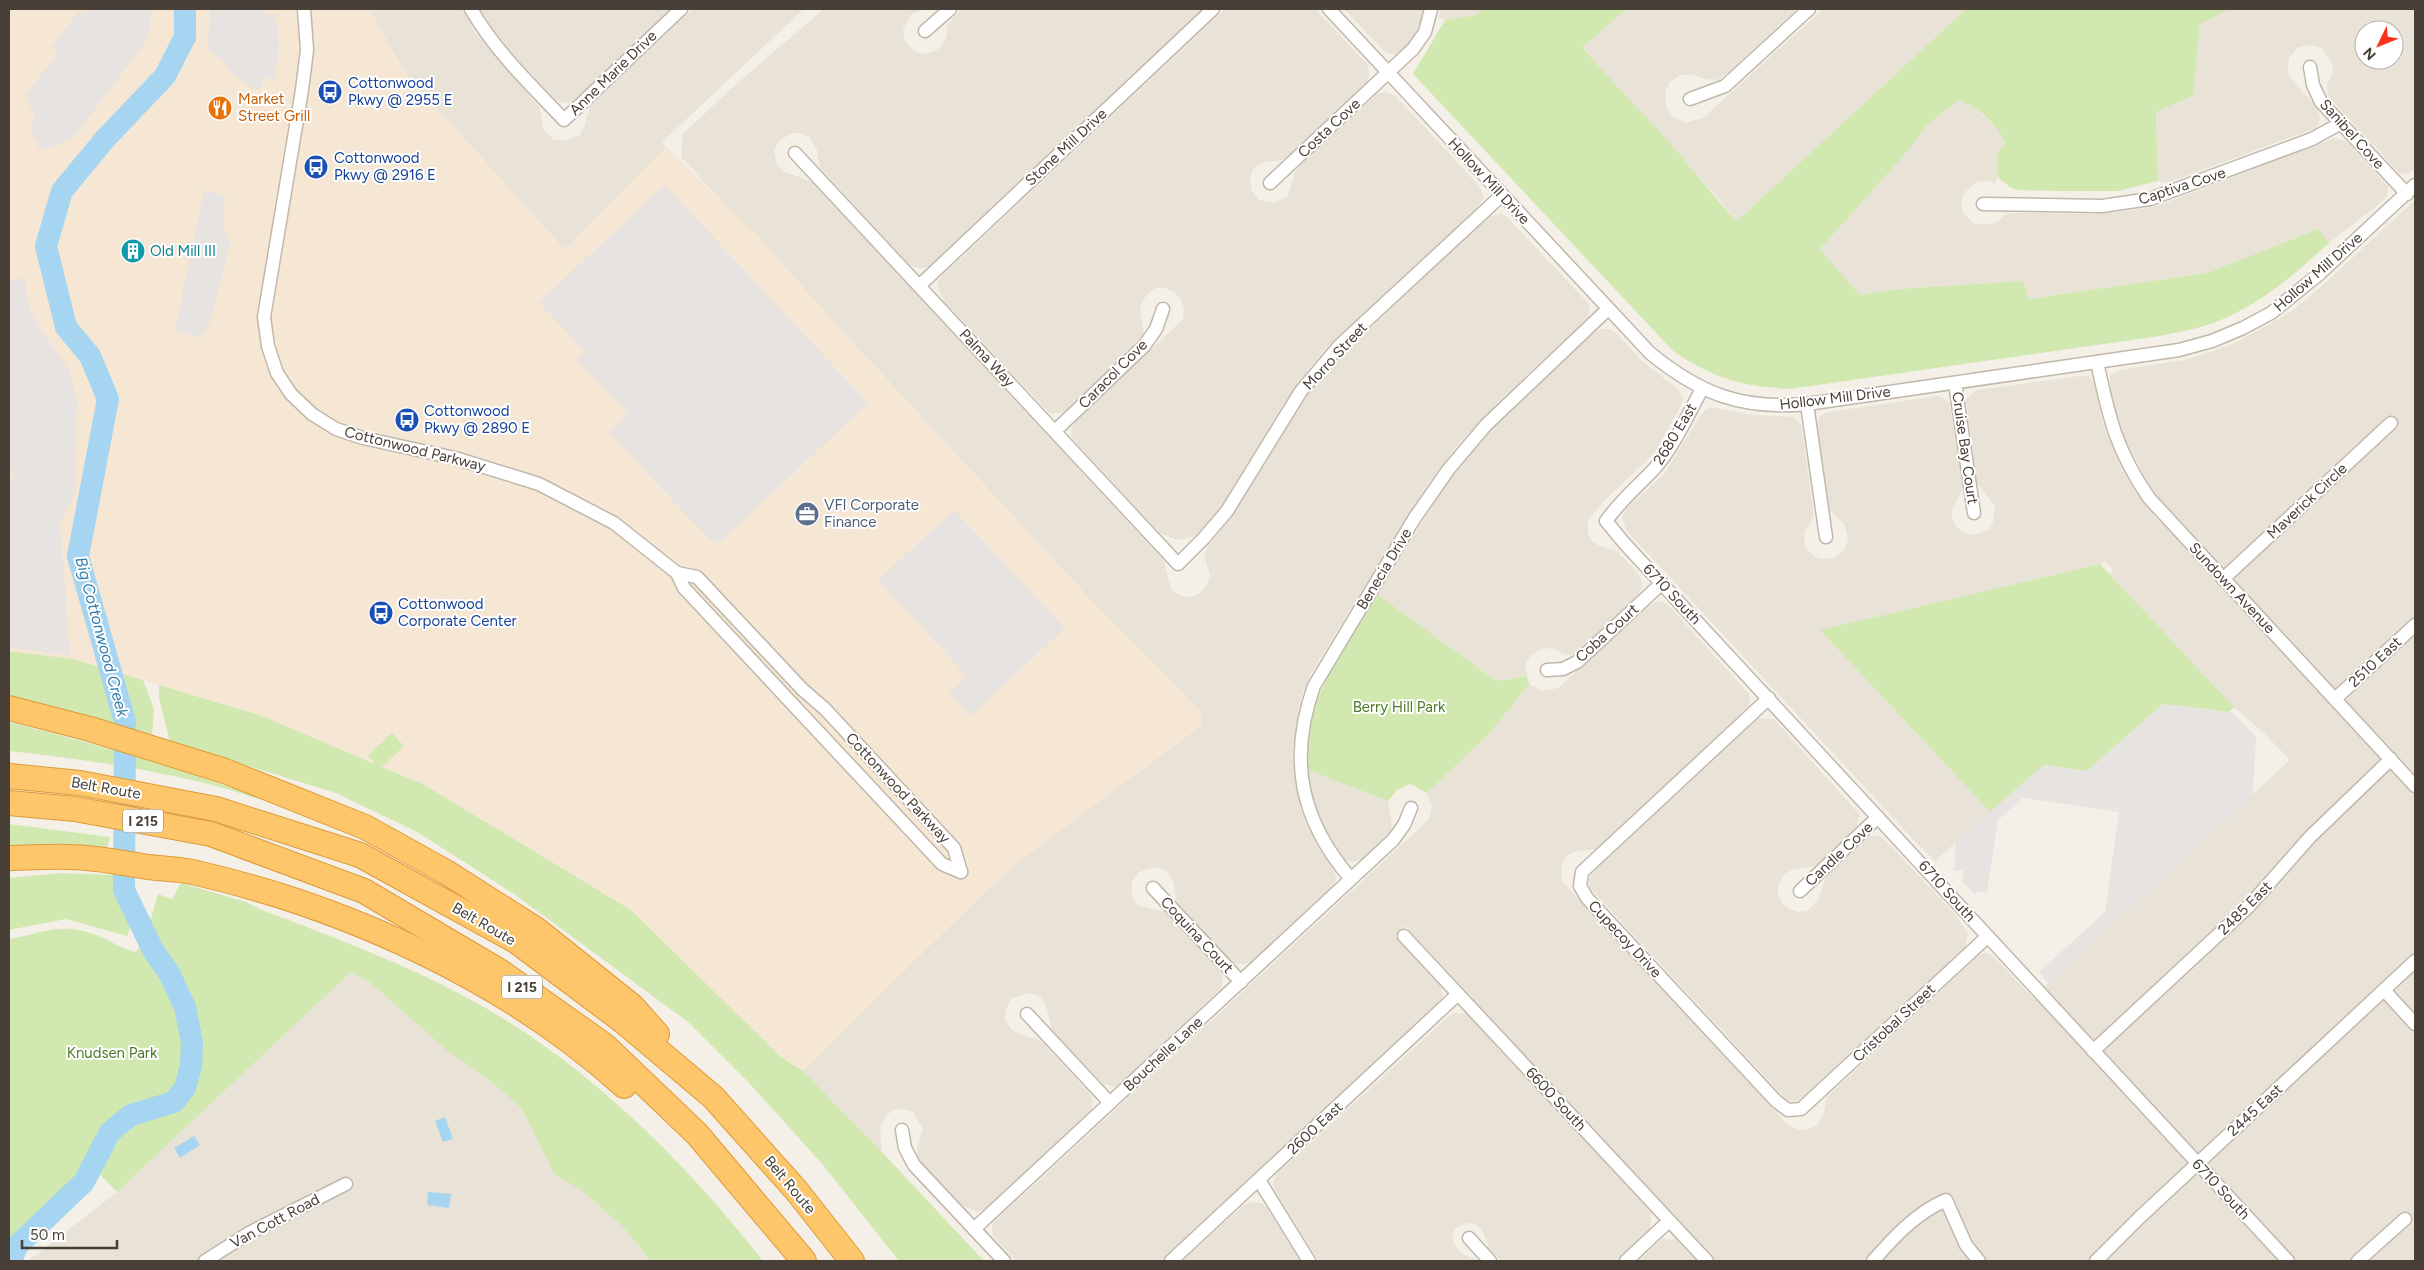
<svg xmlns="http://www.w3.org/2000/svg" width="2424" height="1270" viewBox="0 0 2424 1270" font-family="Figtree,sans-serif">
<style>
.residential{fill:#e8e2d7;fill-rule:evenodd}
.commercial{fill:#f6e6d4}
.green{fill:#d2e8b1}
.parking{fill:#e6e3e0}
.water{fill:#a5d5f1}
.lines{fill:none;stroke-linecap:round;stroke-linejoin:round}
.river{stroke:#a5d5f1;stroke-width:22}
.minor-casing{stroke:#c0b8ab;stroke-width:15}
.motorway-casing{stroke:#de9a39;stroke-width:26}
.minor{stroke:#fff;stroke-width:12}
.motorway{stroke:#fec66a;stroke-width:24}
.labels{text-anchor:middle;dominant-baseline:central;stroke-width:4;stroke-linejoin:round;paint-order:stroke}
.shield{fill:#fff;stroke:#7f7973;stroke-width:1}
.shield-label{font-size:14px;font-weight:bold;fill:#484037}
.street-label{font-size:15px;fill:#484037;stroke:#fff}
.transit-label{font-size:15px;fill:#164399;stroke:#fff;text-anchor:start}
.food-label{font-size:15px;fill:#c56008;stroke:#fff;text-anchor:start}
.culture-label{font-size:15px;fill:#0d838f;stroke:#fff;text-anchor:start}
.service-label{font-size:15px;fill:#4e5e75;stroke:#fff;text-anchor:start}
.park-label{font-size:15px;fill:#4b7a29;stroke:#fff}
.water-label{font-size:16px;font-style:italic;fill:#2e7cad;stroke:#fff}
</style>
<rect width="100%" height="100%" fill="#f4f0e8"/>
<g class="residential">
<polygon points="369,9 464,9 474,31 540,108 543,128 547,133 553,139 564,141 580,135 585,125 590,106 693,9 804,9 662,142 666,147 565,250 406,74"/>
<polygon points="480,9 671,9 574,100 569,103 561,102 554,99 500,40"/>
<polygon points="824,9 936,9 922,10 912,14 903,29 904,38 908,45 916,52 925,54 935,51 942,46 947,36 947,25 961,9 1204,9 930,267 917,268 909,264 820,168 817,150 809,137 800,133 792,133 779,141 774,151 777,165 784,172 811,181 1164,561 1171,589 1181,596 1192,597 1200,593 1207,585 1210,575 1204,554 1207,548 1227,523 1307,396 1329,367 1489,216 1502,214 1508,218 1586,301 1590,307 1588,317 1575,330 1500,400 1459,443 1428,484 1310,675 1299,704 1292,755 1297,794 1304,820 1315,842 1334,871 1336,879 1334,885 1252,961 1245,964 1237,964 1231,962 1176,901 1174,884 1170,875 1164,869 1155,867 1139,872 1132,881 1131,890 1134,901 1140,906 1166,912 1218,968 1223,979 1221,988 1121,1083 1114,1087 1102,1083 1052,1030 1045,1002 1039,996 1028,993 1012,998 1006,1009 1005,1020 1012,1030 1022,1035 1040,1040 1091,1095 1093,1104 1090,1111 984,1210 977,1212 962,1205 918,1159 917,1149 923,1129 913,1112 903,1109 893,1110 887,1115 880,1127 882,1152 803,1071 964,912 1018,862 1202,725 1201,712 1103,613 681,157 683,134 734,86"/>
<polygon points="1225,9 1315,9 1367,64 1369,71 1368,83 1287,157 1282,160 1261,163 1253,169 1250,181 1252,191 1259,200 1275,203 1288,196 1296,169 1377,94 1385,92 1394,95 1405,106 1480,187 1484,197 1477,208 1325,349 1308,370 1283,405 1223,504 1204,529 1193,537 1176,540 1159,532 1071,437 1072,428 1075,422 1183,319 1184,309 1181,299 1173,291 1165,288 1156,288 1148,293 1142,302 1140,310 1144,333 1140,340 1064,412 1050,414 943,300 937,283 942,276"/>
<polygon points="1344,9 1424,9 1417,33 1406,47 1395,55 1386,53"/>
<polygon points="1440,9 1483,9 1477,15 1445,20 1439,18"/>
<polygon points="1626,9 1797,9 1731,70 1717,80 1705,79 1693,75 1680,75 1670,82 1665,92 1666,107 1673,117 1685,123 1703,118 1823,9 1966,9 1737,221 1675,149 1607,77 1583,46"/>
<path d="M 2230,9 L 2415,9 L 2415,169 L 2407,174 L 2399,173 L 2328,96 L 2327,84 L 2332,75 L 2333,66 L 2322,48 L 2310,45 L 2297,48 L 2289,58 L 2288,68 L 2290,77 L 2318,109 L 2320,119 L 2316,128 L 2167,183 L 2158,181 L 2156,112 L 2193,96 L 2200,23 ZM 2364,30 L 2394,30 L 2394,60 L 2364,60 Z"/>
<polygon points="1960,100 1970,104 1999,130 2007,143 1995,184 1989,181 1976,182 1965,192 1961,202 1963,213 1973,223 1985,225 1997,222 2007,213 2093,214 2130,211 2160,205 2334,138 2348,142 2388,187 2387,196 2384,200 2329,243 2318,229 2207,273 2028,299 2023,281 1898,289 1860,295 1820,249 1906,153 1928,124"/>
<polygon points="2415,200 2415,1261 1638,1261 1662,1239 1676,1240 1650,1212 1651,1222 1650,1229 1615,1261 1501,1261 1490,1250 1481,1228 1475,1224 1467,1223 1455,1229 1452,1236 1454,1243 1462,1254 1480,1261 1319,1261 1277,1193 1273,1185 1274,1180 1277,1174 1449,1016 1455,1013 1466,1014 1462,1009 1473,998 1405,926 1395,936 1441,987 1443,997 1440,1003 1162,1261 1016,1261 993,1236 992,1229 993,1223 1424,824 1430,816 1432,807 1427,793 1490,733 1529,684 1543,691 1558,688 1650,605 1657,602 1663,602 1670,607 1749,694 1750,700 1748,707 1597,849 1573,852 1565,858 1561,867 1561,877 1564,883 1787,1124 1797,1129 1807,1130 1815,1126 1821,1120 1824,1112 1827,1097 1980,954 1988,953 1994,957 2035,1000 2048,983 2290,760 2264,733 2234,707 2110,575 2113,569 2105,561 2100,564 1820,630 1990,812 1935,861 1910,836 1626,530 1622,517 1625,510 1665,473 1701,414 1710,407 1753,415 1793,417 1800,423 1802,428 1814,516 1805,531 1804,541 1808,551 1815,557 1824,559 1834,558 1843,551 1848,542 1847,534 1844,524 1829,510 1819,438 1818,422 1820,416 1828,412 1937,396 1947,400 1950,406 1962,480 1963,489 1952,510 1952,517 1955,526 1964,533 1973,535 1981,533 1989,529 1993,523 1995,506 1977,483 1966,399 1977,390 2079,376 2088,376 2095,384 2103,424 2121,468 2135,491 2160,523 2169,512 2153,492 2123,435 2110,392 2110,375 2120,370 2184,360 2211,352 2237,342 2291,312 2324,284"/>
<polygon points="1602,329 1610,329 1618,335 1643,362 1677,388 1683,398 1681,406 1654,454 1608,497 1588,520 1588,533 1592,541 1599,546 1617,551 1636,571 1641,579 1642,587 1640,593 1627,606 1572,655 1563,654 1554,648 1541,649 1533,654 1525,663 1527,676 1496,681 1377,594 1446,484 1494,427 1592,334"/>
<polygon points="1759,718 1774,719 1860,815 1856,828 1815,866 1792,870 1784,874 1778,886 1778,894 1782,903 1790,909 1798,912 1808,911 1819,898 1826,877 1868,837 1876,835 1883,838 1953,912 1968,933 1965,948 1800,1099 1793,1101 1784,1097 1589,887 1589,879 1593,872"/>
<polygon points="1308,770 1388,801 1392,827 1388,836 1362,859 1353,862 1344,860 1335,847 1321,823 1311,790"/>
<polygon points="351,972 371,983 487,1078 522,1109 554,1174 581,1190 622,1226 651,1261 28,1261 117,1192"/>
<polygon points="1251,1202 1262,1203 1267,1208 1300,1261 1182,1261 1244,1205"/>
</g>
<polygon class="commercial" points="9,9 369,9 406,74 565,250 666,147 757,235 871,363 1103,613 1201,712 1202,725 1018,862 964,912 803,1071 781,1057 631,910 423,784 262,716 73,659 9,651"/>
<g class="green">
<path d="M 1483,9 L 1626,9 L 1583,47 C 1611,83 1645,114 1675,149 C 1696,173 1715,199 1737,221 L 1966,9 L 2230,9 L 2200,24 L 2193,96 L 2156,112 L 2158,181 L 2118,191 L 2055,191 L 2017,190 L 2010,187 L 1997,177 L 1997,153 L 2006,143 C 1997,125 1979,108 1960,100 L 1928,124 L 1906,153 L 1820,249 L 1860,295 L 1898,289 L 2023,281 L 2029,299 L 2207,273 L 2318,229 L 2329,243 C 2294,275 2261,304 2216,322 C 2198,329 2178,332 2160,336 L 1790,389 C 1740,386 1716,379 1674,352 L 1413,74 L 1445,20 L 1477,15 Z"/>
<polygon points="2100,564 2234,707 2229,712 2163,704 2087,771 2044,765 1990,812 1820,630"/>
<path d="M 1377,594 L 1496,681 L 1527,676 L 1529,684 L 1490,733 L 1427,793 L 1410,784 L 1397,790 L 1388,801 L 1308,770 C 1302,701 1342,651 1377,594 Z"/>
<polygon points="9,651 73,659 143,680 154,709 152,736 9,698"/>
<polygon points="159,685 262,716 375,764 368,755 392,733 404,746 382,767 423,784 631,910 781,1057 803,1071 882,1152 984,1261 899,1261 823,1165 750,1084 688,1022 514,894 419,833 336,793 170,742 159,698"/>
<path d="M 9,722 C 112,748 214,779 314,817 C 283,807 253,797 223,788 C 153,769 81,759 9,751 Z"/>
<polygon points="9,824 110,837 107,850 9,851"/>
<polygon points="61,873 115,875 118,890 134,917 127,936 66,919 9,930 9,878"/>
<path d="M 181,883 L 246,902 L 262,910 C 338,939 414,967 484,1007 C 593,1070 686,1163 763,1261 L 651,1261 L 622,1226 L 581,1190 L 554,1174 L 522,1109 L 487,1078 L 449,1052 L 371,983 L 351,972 L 117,1192 L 93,1167 C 72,1203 26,1223 11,1261 L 9,1261 L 9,939 C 40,934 61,922 93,934 C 109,939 120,949 136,952 L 146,935 L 158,894 L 172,899 Z"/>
</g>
<g class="parking">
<polygon points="88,9 151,9 150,28 145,43 75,135 55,146 39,150 38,141 33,139 32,121 35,117 25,95 59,53 51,47 79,11 86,14"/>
<polygon points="210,9 269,9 265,10 266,15 276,14 279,46 275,80 264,77 260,89 255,90 232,74 222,60 208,50"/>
<polygon points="665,185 868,403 719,543 708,538 609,432 628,414 577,360 585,352 539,302"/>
<polygon points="204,190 225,196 223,229 231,243 208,327 200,338 175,331"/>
<polygon points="24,278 30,310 39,327 69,370 77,399 75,494 60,522 70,656 9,647 9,484 16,473 9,467 9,281"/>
<polygon points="954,510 1065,628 971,716 949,693 967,676 878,580"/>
<polygon points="2163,704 2233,713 2256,737 2253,795 2048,983 2039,972 2105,912 2119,812 2023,798 1998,820 1987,893 1976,891 1975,895 1962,881 1964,871 1954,870 1956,842 2044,765 2087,771"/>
</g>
<g class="water">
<polygon points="445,1117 453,1139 443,1142 435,1121"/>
<polygon points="194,1136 200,1145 180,1158 174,1148"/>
<polygon points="428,1192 451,1194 449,1208 427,1205"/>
</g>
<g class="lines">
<polyline class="river" points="11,1261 17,1246 84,1182 110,1132 131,1115 174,1102 185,1088 191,1066 192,1042 185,1007 169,973 154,952 124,890 125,722 78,556 108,399 90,356 66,327 46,246 62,191 105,139 165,76 185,37 185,9"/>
<defs>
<g id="minor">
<polyline points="304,9 307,50 302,90 264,317 268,346 277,373 291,394 312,414 336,429 363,438 455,458 539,484 614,523 677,573 684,588 942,864 961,872"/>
<path d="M 471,9 C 495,51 531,85 564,120 L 681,9"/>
<path d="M 1329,9 L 1650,353 C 1700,394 1742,410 1807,404 L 2179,350 L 2212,341 L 2243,328 L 2271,313 L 2318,275 L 2415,185"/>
<polyline points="925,31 950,9"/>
<polyline points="2310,67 2313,85 2321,102 2407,194"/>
<polyline points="1690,99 1725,86 1809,9"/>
<polyline points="795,153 1178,564 1204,538 1227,511 1301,391 1339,346 1502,195"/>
<polyline points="1270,183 1413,49 1425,32 1431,9"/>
<polyline points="1983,204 2102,206 2150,199 2312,139 2341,123"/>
<polyline points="919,286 1213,9"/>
<path d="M 2097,362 C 2109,418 2116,450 2149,498 L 2415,786"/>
<polyline points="1955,383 1974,513"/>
<path d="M 1702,389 C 1687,416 1674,447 1654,469 C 1637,487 1620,501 1606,521 L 1625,544 L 2288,1261"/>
<polyline points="1807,404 1826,537"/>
<polyline points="1055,431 1144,346 1156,329 1163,309"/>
<polyline points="677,573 697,577 802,689 825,709 954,848 961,872"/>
<polyline points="2223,579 2391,423"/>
<polyline points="1547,670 1563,669 1577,662 1662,583"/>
<polyline points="1769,698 1582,872 1580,886 1587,898 1776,1101 1788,1110 1801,1109 1987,937"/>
<polyline points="2335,699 2415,625"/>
<path d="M 1351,879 C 1300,820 1288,759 1314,686 L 1414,519 L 1448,470 L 1486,425 L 1608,309"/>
<polyline points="1153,888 1241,982"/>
<polyline points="1800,891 1878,817"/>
<polyline points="1404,936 1707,1261"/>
<polyline points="2384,990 2415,1024"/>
<polyline points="1027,1014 1110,1103"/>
<polyline points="2093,1051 2249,906 2310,837 2391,759"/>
<polyline points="902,1130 905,1148 914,1165 1004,1261"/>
<polyline points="1259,1180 1309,1261"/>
<polyline points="974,1229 1393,840 1404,825 1411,808"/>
<polyline points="1469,1238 1490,1261"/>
<polyline points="205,1261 249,1233 346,1184"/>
<polyline points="1171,1261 1458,994"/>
<polyline points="1626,1261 1669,1221"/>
<path d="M 1873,1261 C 1894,1237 1916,1213 1946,1200 L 1966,1245 L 1979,1261"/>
<polyline points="2096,1261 2139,1218 2415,961"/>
<polyline points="2358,1261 2405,1219"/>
</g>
<g id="motorway">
<polyline points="9,708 90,729 225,771 365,827 446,872 537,930 632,1006 657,1034"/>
<polyline points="9,776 80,783 216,809 360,855 516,941 624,1022 713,1097 796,1190 852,1261"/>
<polyline points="9,803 75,809 211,834 364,891 501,972 604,1045 697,1134 804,1261"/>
<path d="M 9,858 C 29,858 49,856 69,857 C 95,857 122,863 148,867 C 164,869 181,869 197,873 C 348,908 509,981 624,1086"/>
</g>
</defs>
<use href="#minor" class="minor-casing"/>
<use href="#motorway" class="motorway-casing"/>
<use href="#minor" class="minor"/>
<use href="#motorway" class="motorway"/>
</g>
<defs>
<symbol id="bus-disc" viewBox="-11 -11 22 22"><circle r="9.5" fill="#1a4fb4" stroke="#fff"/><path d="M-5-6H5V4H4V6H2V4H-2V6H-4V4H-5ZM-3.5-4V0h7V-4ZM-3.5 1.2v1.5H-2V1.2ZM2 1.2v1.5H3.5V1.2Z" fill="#fff"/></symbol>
<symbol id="restaurant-disc" viewBox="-11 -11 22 22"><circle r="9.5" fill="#e8710a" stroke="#fff"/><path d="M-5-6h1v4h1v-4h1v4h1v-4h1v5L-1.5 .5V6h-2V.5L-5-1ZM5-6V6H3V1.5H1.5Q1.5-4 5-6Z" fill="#fff"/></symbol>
<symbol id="building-disc" viewBox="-11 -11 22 22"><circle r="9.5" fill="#0f9aa8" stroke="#fff"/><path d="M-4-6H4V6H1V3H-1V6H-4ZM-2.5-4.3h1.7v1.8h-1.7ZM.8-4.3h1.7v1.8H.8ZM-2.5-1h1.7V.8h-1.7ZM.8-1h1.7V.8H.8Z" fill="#fff"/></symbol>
<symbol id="office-disc" viewBox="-11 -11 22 22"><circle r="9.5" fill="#5c6f8a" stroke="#fff"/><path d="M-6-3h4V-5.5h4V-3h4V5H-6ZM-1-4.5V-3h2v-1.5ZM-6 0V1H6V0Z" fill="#fff"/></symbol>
</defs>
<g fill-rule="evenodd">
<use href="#bus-disc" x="316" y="78" width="28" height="28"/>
<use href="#restaurant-disc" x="206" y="94" width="28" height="28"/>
<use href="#bus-disc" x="302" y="153" width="28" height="28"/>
<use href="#building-disc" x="119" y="237" width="28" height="28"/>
<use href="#bus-disc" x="393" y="406" width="28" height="28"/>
<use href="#office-disc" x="793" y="500" width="28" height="28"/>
<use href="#bus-disc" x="367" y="599" width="28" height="28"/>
</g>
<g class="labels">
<g class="shield">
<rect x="123" y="809.5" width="40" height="23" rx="4"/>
<rect x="502" y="975.5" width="40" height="23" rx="4"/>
</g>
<g class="shield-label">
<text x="143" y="821">I 215</text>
<text x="522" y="987">I 215</text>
</g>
<g class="street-label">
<text transform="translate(613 73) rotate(-44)">Anne Marie Drive</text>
<text transform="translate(1329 128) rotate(-43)">Costa Cove</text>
<text transform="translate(2352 134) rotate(48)">Sanibel Cove</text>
<text transform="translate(1066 147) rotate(-43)">Stone Mill Drive</text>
<text transform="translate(1489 181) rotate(47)">Hollow Mill Drive</text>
<text transform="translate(2182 186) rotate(-18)">Captiva Cove</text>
<text transform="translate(2318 272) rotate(-41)">Hollow Mill Drive</text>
<text transform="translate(1335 356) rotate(-47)">Morro Street</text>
<text transform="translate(987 358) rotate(47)">Palma Way</text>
<text transform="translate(1113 374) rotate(-45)">Caracol Cove</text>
<text transform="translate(1835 398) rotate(-7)">Hollow Mill Drive</text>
<text transform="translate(1675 434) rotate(-59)">2680 East</text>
<text transform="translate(1965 448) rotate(82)">Cruise Bay Court</text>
<text transform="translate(415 449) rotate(14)">Cottonwood Parkway</text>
<text transform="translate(2307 501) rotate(-43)">Maverick Circle</text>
<text transform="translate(1384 569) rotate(-59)">Benecia Drive</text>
<text transform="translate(2232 588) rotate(47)">Sundown Avenue</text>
<text transform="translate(1672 594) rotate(47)">6710 South</text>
<text transform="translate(1607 633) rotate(-42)">Coba Court</text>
<text transform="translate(2375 662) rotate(-43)">2510 East</text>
<text transform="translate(106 788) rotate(10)">Belt Route</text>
<text transform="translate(898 788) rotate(47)">Cottonwood Parkway</text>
<text transform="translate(1839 854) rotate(-43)">Candle Cove</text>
<text transform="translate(1947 891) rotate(48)">6710 South</text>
<text transform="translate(2245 908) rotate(-45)">2485 East</text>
<text transform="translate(484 924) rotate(30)">Belt Route</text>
<text transform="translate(1197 935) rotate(47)">Coquina Court</text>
<text transform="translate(1625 939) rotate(47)">Cupecoy Drive</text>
<text transform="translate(1894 1023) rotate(-43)">Cristobal Street</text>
<text transform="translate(1163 1054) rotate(-43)">Bouchelle Lane</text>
<text transform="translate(1556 1099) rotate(47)">6600 South</text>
<text transform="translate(2255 1110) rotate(-43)">2445 East</text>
<text transform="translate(1315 1128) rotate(-43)">2600 East</text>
<text transform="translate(790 1185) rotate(50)">Belt Route</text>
<text transform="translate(2221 1189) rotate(47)">6710 South</text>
<text transform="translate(275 1221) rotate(-28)">Van Cott Road</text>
</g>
<g class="transit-label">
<text x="348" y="83">Cottonwood<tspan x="348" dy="17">Pkwy @ 2955 E</tspan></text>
<text x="334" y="158">Cottonwood<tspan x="334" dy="17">Pkwy @ 2916 E</tspan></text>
<text x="424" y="411">Cottonwood<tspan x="424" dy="17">Pkwy @ 2890 E</tspan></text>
<text x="398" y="604">Cottonwood<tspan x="398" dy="17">Corporate Center</tspan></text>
</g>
<g class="food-label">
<text x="238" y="99">Market<tspan x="238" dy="17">Street Grill</tspan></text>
</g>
<g class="culture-label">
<text x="150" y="251">Old Mill III</text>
</g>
<g class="service-label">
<text x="824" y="505">VFI Corporate<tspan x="824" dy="17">Finance</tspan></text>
</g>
<g class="park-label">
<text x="1399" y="707">Berry Hill Park</text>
<text x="112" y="1053">Knudsen Park</text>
</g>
<g class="water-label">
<text transform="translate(102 637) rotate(75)">Big Cottonwood Creek</text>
</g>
</g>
<rect width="2424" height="1270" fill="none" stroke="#484037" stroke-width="20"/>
<g transform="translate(2379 45) rotate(227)"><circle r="24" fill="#ffffff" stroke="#b6b3af"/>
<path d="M0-4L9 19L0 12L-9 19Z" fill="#fa3219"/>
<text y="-8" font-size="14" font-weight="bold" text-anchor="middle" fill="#484037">N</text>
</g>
<path d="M22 1240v8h95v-8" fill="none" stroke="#484037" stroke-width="2.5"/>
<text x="30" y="1240" font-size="15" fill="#484037" stroke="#ffffff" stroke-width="4" paint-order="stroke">50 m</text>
</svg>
